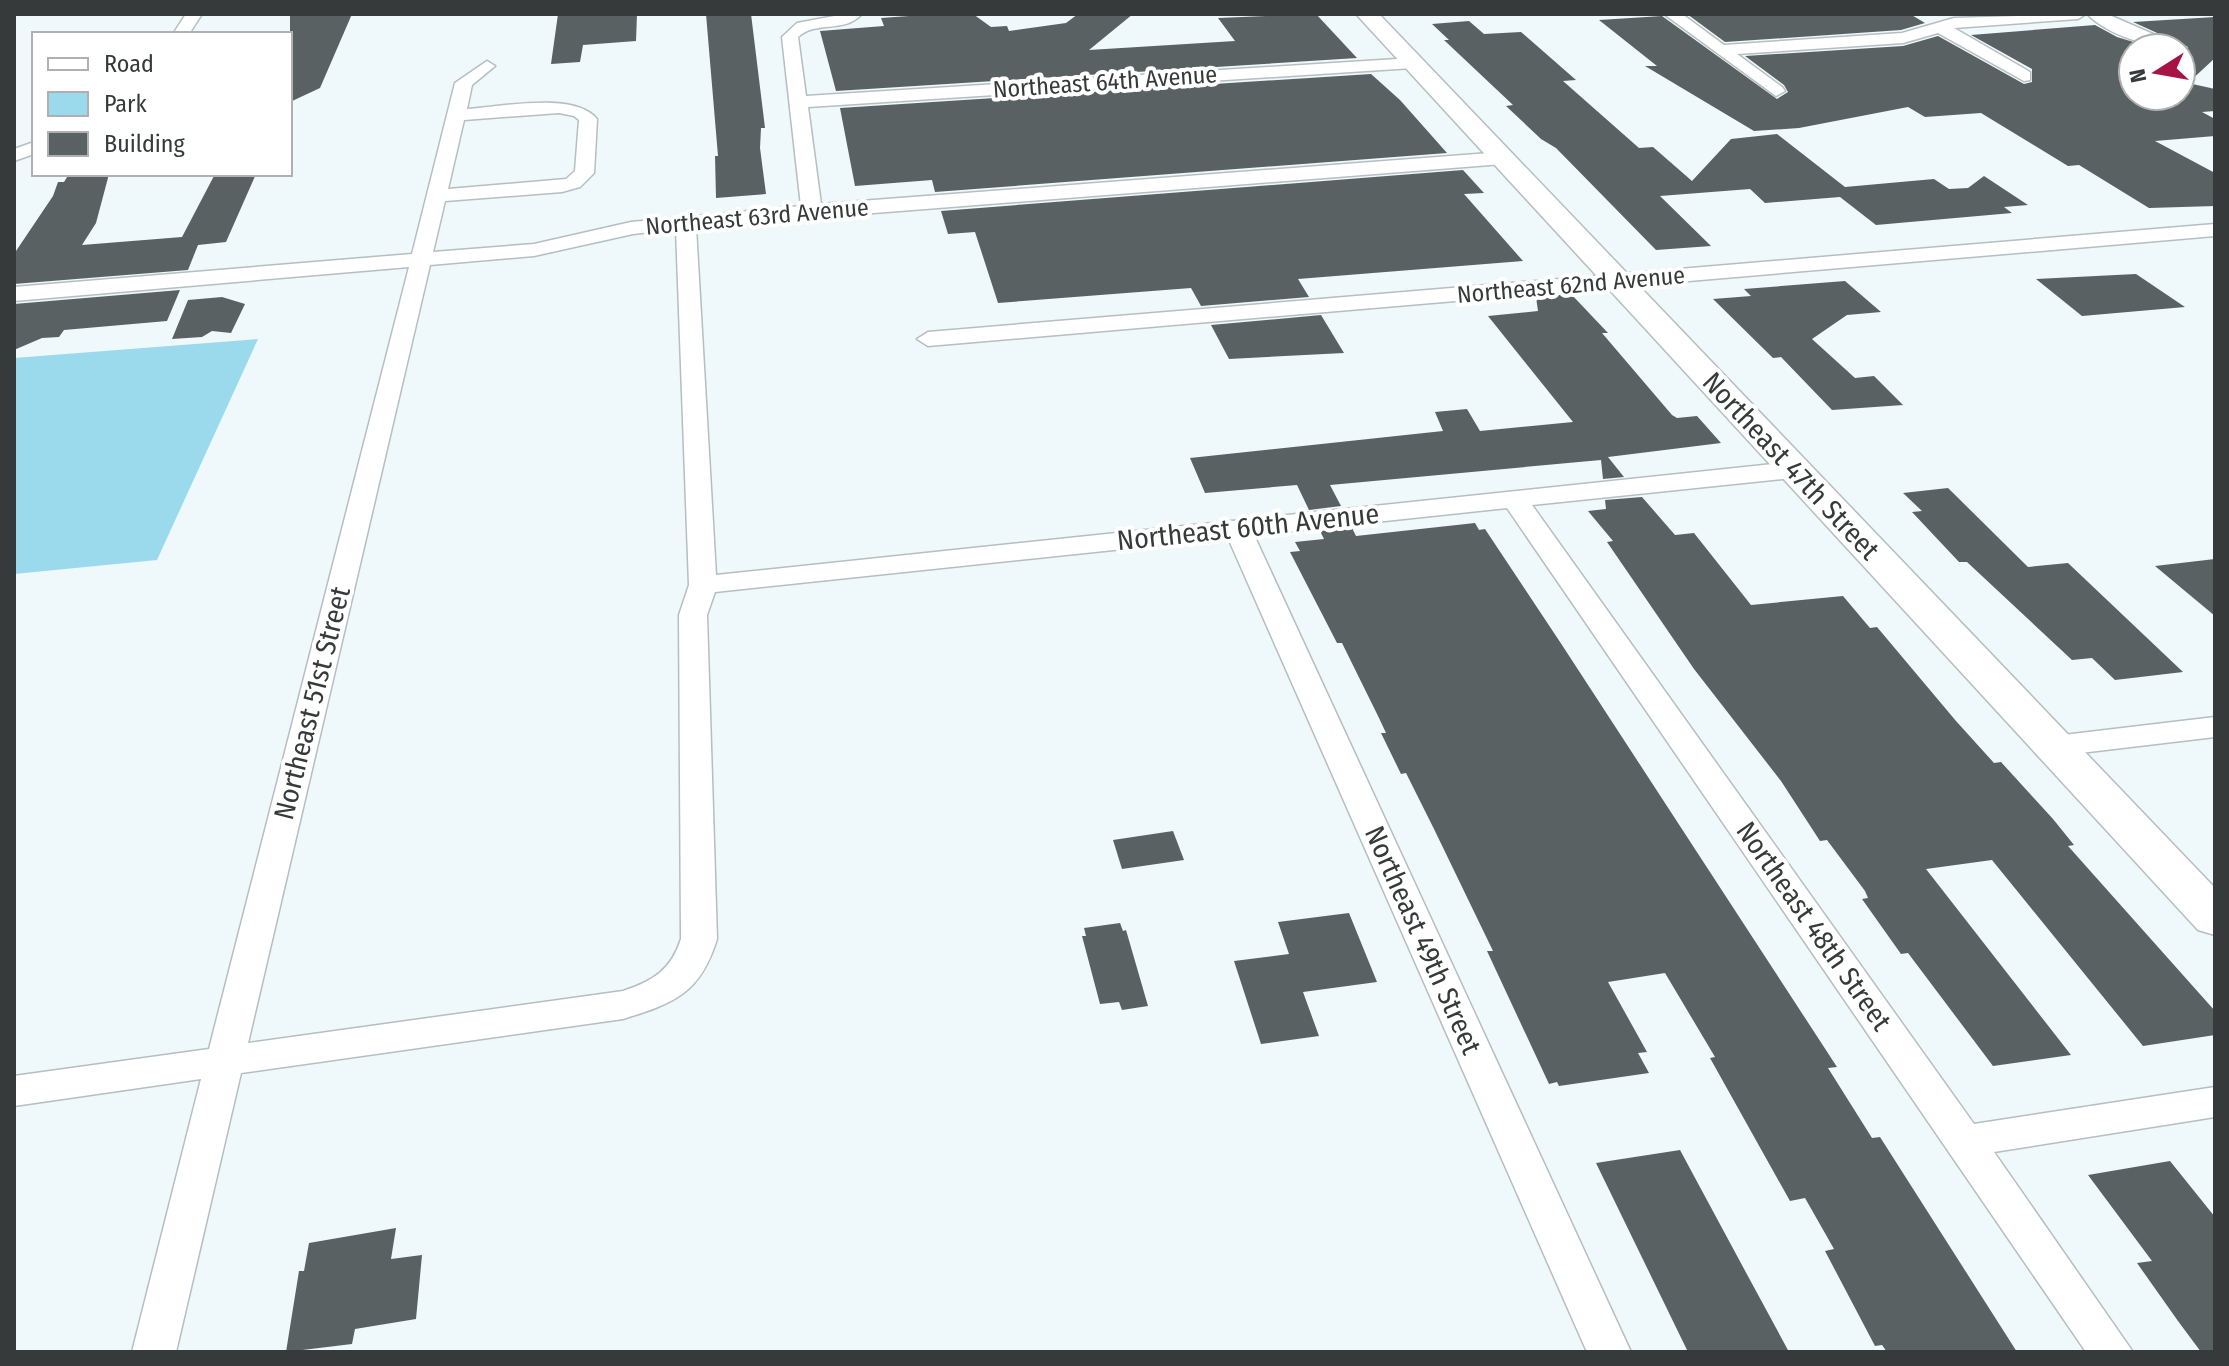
<svg xmlns="http://www.w3.org/2000/svg" width="2229" height="1366" viewBox="0 0 2229 1366" font-family="'Fira Sans Condensed',sans-serif">
<style>
.green{fill:#9bdaed}
.building{fill:#596163}
.lines{fill:none;stroke-linecap:round;stroke-linejoin:round}
.street-casing{stroke:#b5bec1;stroke-width:3}
.secondary-casing{stroke:#b5bec1;stroke-width:3}
.street{fill:#fff;fill-rule:evenodd}
.secondary{fill:#fff;fill-rule:evenodd}
.labels{text-anchor:middle;dominant-baseline:central;stroke-width:8;stroke-linejoin:round;paint-order:stroke}
.far-street-label{font-size:24px;fill:#363a3b;stroke:#fff}
.street-label{font-size:28px;fill:#363a3b;stroke:#fff}
</style>
<rect width="100%" height="100%" fill="#eff8fb"/>
<polygon class="green" points="258,339 157,560 14,574 14,358"/>
<g class="building">
<polygon points="290,14 352,14 320,88 290,102"/>
<polygon points="558,14 637,14 636,41 583,45 580,62 551,64"/>
<polygon points="706,14 751,14 765,128 761,128 760,148 766,194 716,198 715,156 718,156"/>
<polygon points="937,14 973,14 991,27 1007,26 1009,31 1066,23 1078,14 1133,14 1089,50 1235,41 1218,18 1316,14 1357,58 836,91 820,31 884,26 881,18"/>
<polygon points="1687,14 1910,14 1925,23 1901,30 1725,42"/>
<polygon points="1662,16 1777,99 1788,92 1784,85 1745,56 1903,46 1938,36 2024,84 2032,82 2032,69 1971,35 2095,25 2117,37 2153,48 2133,48 2133,96 2181,96 2181,55 2188,47 2133,22 2215,17 2215,58 2188,83 2215,89 2215,111 2202,112 2215,119 2215,136 2155,141 2215,173 2215,206 2149,208 2079,165 2068,166 1981,113 1925,117 1908,107 1799,128 1754,131 1645,66 1657,66 1599,20"/>
<polygon points="1469,21 1484,34 1521,32 1576,80 1563,81 1639,148 1653,147 1692,181 1731,139 1777,134 1845,187 1934,179 1949,189 1968,188 1984,176 2028,205 2004,207 2012,213 1876,225 1840,197 1765,203 1750,189 1660,196 1711,246 1656,250 1556,148 1541,139 1506,106 1513,105 1444,40 1449,40 1432,24"/>
<polygon points="1371,74 1400,100 1447,153 935,192 932,180 855,186 840,108"/>
<polygon points="1463,170 1484,193 1464,194 1523,261 1298,279 1309,297 1201,306 1191,288 998,303 975,232 948,234 941,211"/>
<polygon points="69,174 109,174 96,223 82,245 182,237 215,174 256,174 226,242 198,245 188,270 14,284 14,254 53,196 58,182 64,182"/>
<polygon points="2136,274 2185,307 2082,316 2036,279"/>
<polygon points="1845,281 1881,312 1847,315 1812,339 1855,378 1874,376 1903,405 1832,410 1781,357 1773,358 1713,299 1751,296 1744,289"/>
<polygon points="180,290 167,321 64,330 59,337 42,338 14,350 14,304"/>
<polygon points="1571,294 1608,333 1602,333 1672,415 1677,418 1697,416 1721,443 1608,457 1624,477 1603,479 1601,460 1330,485 1341,506 1309,510 1297,485 1205,493 1190,458 1443,431 1435,412 1467,409 1480,431 1573,422 1488,316 1538,311 1536,297"/>
<polygon points="222,297 245,304 231,333 212,331 202,337 172,339 188,300"/>
<polygon points="1321,315 1344,353 1229,359 1211,325"/>
<polygon points="1948,488 2028,567 2068,563 2183,672 2115,680 2092,658 2072,660 1967,562 1959,562 1912,512 1922,511 1903,493"/>
<polygon points="1642,497 1675,535 1694,533 1751,605 1843,596 1870,628 1877,627 1956,721 1994,763 2001,762 2053,819 2074,845 2068,846 2215,1011 2215,1035 2143,1046 1992,860 1926,869 2071,1055 1993,1066 1908,953 1901,954 1862,899 1868,898 1865,891 1827,840 1820,841 1781,781 1694,669 1607,542 1613,541 1588,511 1606,509 1605,500"/>
<polygon points="1475,523 1479,530 1485,529 1562,645 1837,1067 1828,1068 1872,1138 1880,1137 2017,1352 1887,1352 1882,1345 1875,1346 1825,1251 1834,1249 1805,1198 1790,1201 1710,1058 1715,1057 1665,973 1608,982 1647,1052 1638,1053 1649,1073 1559,1086 1557,1082 1549,1084 1487,951 1493,951 1434,829 1406,773 1401,774 1381,733 1386,733 1379,718 1342,643 1337,643 1290,552 1300,551 1295,542 1324,539 1320,531 1352,528 1356,536"/>
<polygon points="2215,559 2215,616 2155,566"/>
<polygon points="1173,831 1184,860 1122,869 1113,840"/>
<polygon points="1349,913 1377,982 1303,992 1319,1036 1261,1044 1234,961 1289,954 1278,922"/>
<polygon points="1120,923 1123,931 1126,930 1148,1006 1122,1010 1119,1002 1100,1004 1082,936 1086,936 1084,928"/>
<polygon points="1680,1150 1743,1267 1789,1352 1688,1352 1596,1163"/>
<polygon points="2170,1161 2215,1217 2215,1352 2201,1352 2178,1321 2137,1263 2152,1261 2088,1175"/>
<polygon points="396,1228 391,1259 422,1255 416,1319 355,1329 352,1344 286,1352 299,1271 304,1271 309,1243"/>
</g>
<g class="lines">
<defs>
<g id="street">
<polygon points="186,14 202,14 189,34 173,34"/>
<path d="M 845,14 L 862,14 C 844,34 816,20 798,37 L 806,96 L 1413,58 L 1421,63 L 1413,68 L 808,107 L 821,204 L 1503,152 L 1512,158 L 1503,164 L 696,227 L 716,575 L 1793,462 L 1802,465 L 1806,470 L 1793,478 L 1532,505 L 1974,1124 L 2215,1087 L 2215,1117 L 1994,1152 L 2133,1352 L 2086,1352 L 1507,508 L 1254,535 L 1631,1352 L 1587,1352 L 1228,538 L 715,592 L 707,615 L 717,939 C 700,994 674,1003 623,1019 L 241,1073 L 176,1352 L 132,1352 L 201,1079 L 14,1106 L 14,1076 L 209,1049 L 409,267 L 14,301 L 14,287 L 412,254 L 455,83 L 487,61 L 495,66 L 472,85 L 467,109 C 500,107 575,91 597,119 L 594,173 L 580,187 L 562,192 L 445,201 L 433,252 L 534,244 L 631,222 L 801,206 L 782,37 L 797,23 ZM 559,113 L 574,116 L 579,120 L 575,171 L 566,179 L 448,189 L 464,120 ZM 676,229 L 689,585 L 679,615 L 681,939 C 671,970 653,981 623,991 L 248,1043 L 430,265 L 534,256 L 633,234 Z"/>
<polygon points="1664,14 1682,14 1724,45 1902,33 1954,18 2086,14 2078,19 1954,28 2030,72 2030,80 2024,81 1938,33 1903,43 1737,54 1782,87 1785,91 1776,96"/>
<path d="M 2087,14 L 2107,14 L 2185,48 L 2181,52 L 2181,48 C 2151,48 2109,36 2087,14 Z"/>
<polygon points="34,142 34,154 14,161 14,149"/>
<polygon points="2215,224 2215,236 928,346 917,339 928,332"/>
<polygon points="2215,717 2215,737 2055,756 2044,753 2039,746 2044,739 2055,736"/>
</g>
<polygon id="secondary" points="1356,14 1379,14 2215,888 2215,935 2198,930"/>
</defs>
<use href="#street" class="street-casing"/>
<use href="#secondary" class="secondary-casing"/>
<use href="#street" class="street"/>
<use href="#secondary" class="secondary"/>
</g>
<g class="labels">
<g class="far-street-label">
<text transform="translate(1105 82) rotate(-4)">Northeast 64th Avenue</text>
<text transform="translate(757 217) rotate(-5)">Northeast 63rd Avenue</text>
<text transform="translate(1571 285) rotate(-5)">Northeast 62nd Avenue</text>
</g>
<g class="street-label">
<text transform="translate(1791 466) rotate(47)">Northeast 47th Street</text>
<text transform="translate(1248 527) rotate(-6)">Northeast 60th Avenue</text>
<text transform="translate(312 703) rotate(-76)">Northeast 51st Street</text>
<text transform="translate(1814 926) rotate(55)">Northeast 48th Street</text>
<text transform="translate(1423 940) rotate(66)">Northeast 49th Street</text>
</g>
</g>
<rect width="2229" height="1366" fill="none" stroke="#363a3b" stroke-width="32"/>
<rect x="32" y="32" width="260" height="144" fill="#ffffff" stroke="#afb0b1" stroke-width="2"/>
<rect x="48" y="58" width="40" height="12" fill="#ffffff" stroke="#afb0b1" stroke-width="2"/>
<text x="104" y="72" font-size="24" fill="#363a3b">Road</text>
<rect x="48" y="92" width="40" height="24" fill="#9bdaed" stroke="#afb0b1" stroke-width="2"/>
<text x="104" y="112" font-size="24" fill="#363a3b">Park</text>
<rect x="48" y="132" width="40" height="24" fill="#596163" stroke="#afb0b1" stroke-width="2"/>
<text x="104" y="152" font-size="24" fill="#363a3b">Building</text>
<g transform="translate(2157 72) rotate(259)"><circle r="38" fill="#ffffff" stroke="#afb0b1" stroke-width="2"/>
<path d="M0-6L14 30L0 20L-14 30Z" fill="#a81346"/>
<text y="-12" font-size="22" font-weight="bold" text-anchor="middle" fill="#363a3b">N</text>
</g>
</svg>
